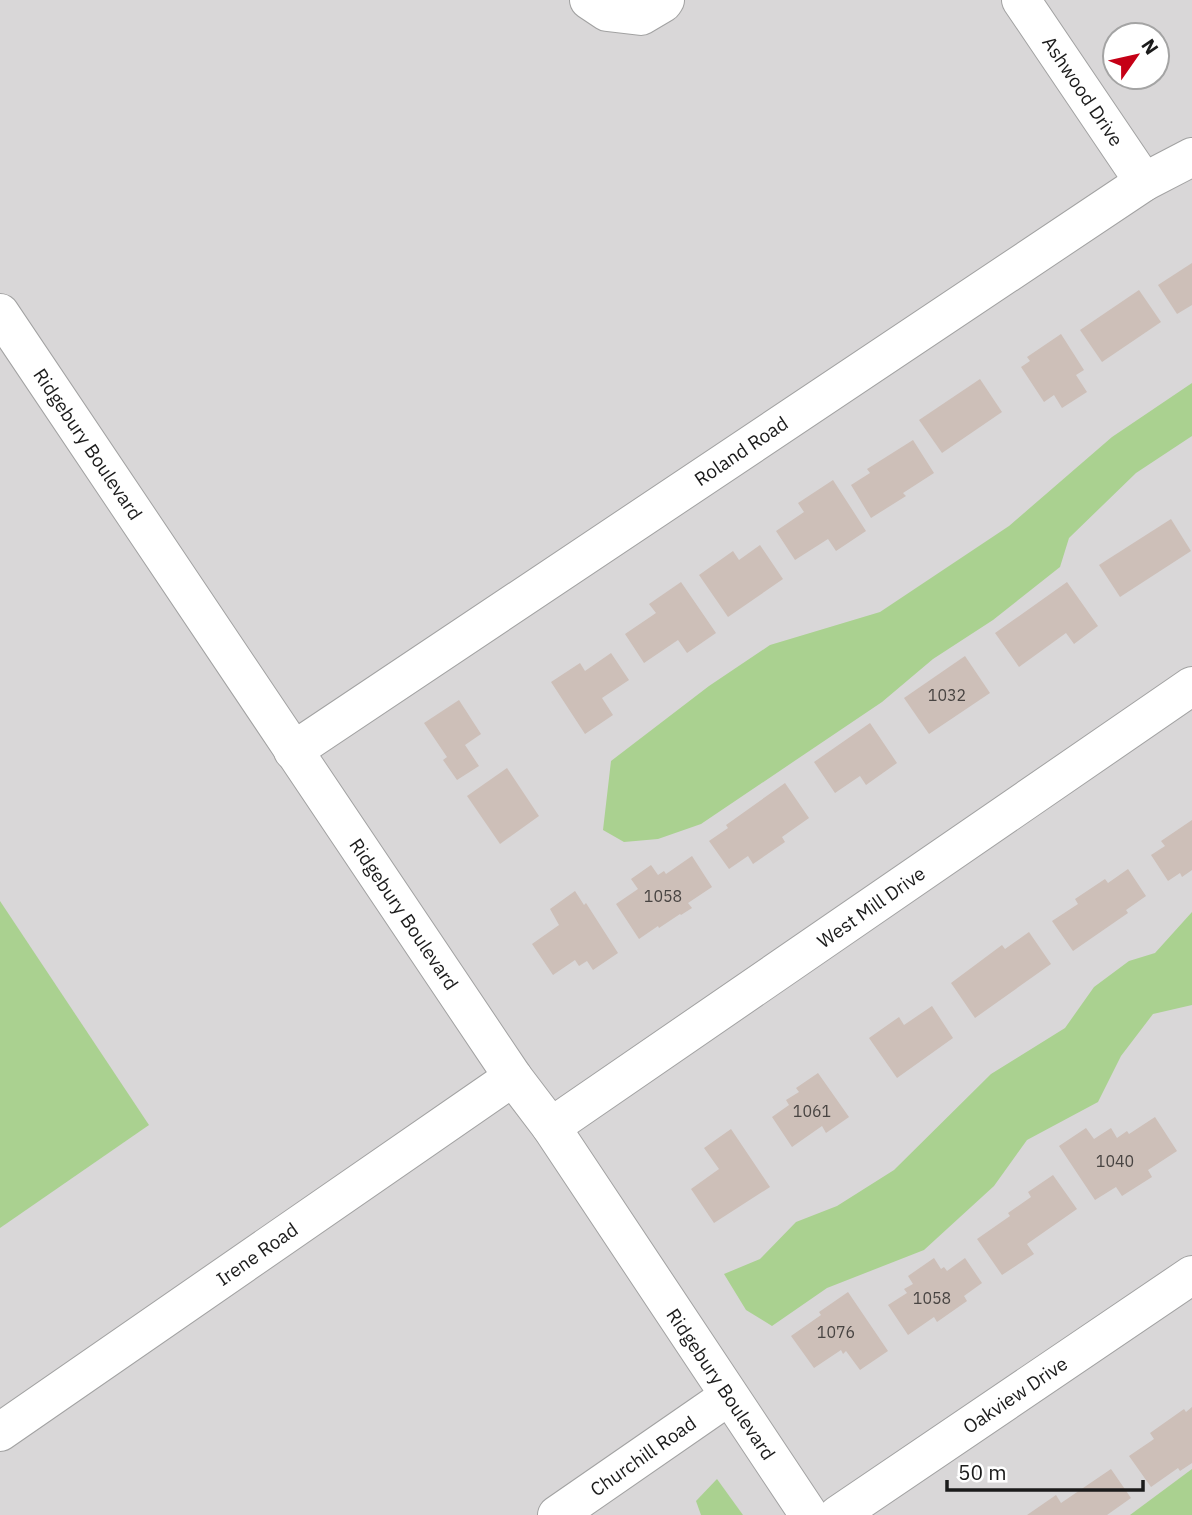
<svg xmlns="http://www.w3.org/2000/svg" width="1192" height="1515" viewBox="0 0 1192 1515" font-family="'IBM Plex Sans',sans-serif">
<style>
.residential{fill:#d9d7d8;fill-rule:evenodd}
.forest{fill:#aad190}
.building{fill:#cdbfb8}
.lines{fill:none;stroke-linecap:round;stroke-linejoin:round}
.minor-casing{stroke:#a2a2a2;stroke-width:40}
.minor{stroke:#fff;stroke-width:38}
.labels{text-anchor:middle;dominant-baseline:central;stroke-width:6;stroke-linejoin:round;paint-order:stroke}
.number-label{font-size:16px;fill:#484442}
.street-label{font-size:19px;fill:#1b1b1b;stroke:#fff}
</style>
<rect width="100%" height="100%" fill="#eee7df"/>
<path class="residential" d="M 0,0 L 1192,0 L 1192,1515 L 0,1515 ZM 1115,35 L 1157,35 L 1157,77 L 1115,77 Z"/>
<g class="forest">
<polygon points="1192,383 1192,436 1136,473 1069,538 1060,567 993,620 933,659 882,702 701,824 658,839 624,842 603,830 611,761 709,686 770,645 880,612 1009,526 1112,437"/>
<polygon points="0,901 149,1125 0,1228"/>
<polygon points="1192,912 1192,1005 1153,1014 1121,1056 1098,1102 1027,1140 994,1186 924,1250 827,1288 772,1326 746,1310 724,1274 760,1259 796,1222 837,1206 894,1170 991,1074 1065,1028 1094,987 1129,961 1155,953"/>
<polygon points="1192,1469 1192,1515 1130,1515"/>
<polygon points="717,1479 743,1515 701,1515 696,1501"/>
</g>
<g class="building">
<polygon points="1192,263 1192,305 1177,314 1158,285"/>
<polygon points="1139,290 1161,322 1102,362 1080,330"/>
<polygon points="1061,334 1084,370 1076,375 1087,392 1062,408 1054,395 1044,402 1021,367 1030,361 1027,357"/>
<polygon points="980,379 1002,412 942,453 919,420"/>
<polygon points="913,440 934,473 903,493 906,496 871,518 851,485 870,473 867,469"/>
<polygon points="833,480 866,531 836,551 828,539 795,560 776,531 804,512 798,503"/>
<polygon points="1171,519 1191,551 1120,597 1099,565"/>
<polygon points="760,545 783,579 728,617 699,575 733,551 739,560"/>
<polygon points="681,582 716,633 687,653 678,640 644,663 625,634 656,613 649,604"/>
<polygon points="1067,582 1098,626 1074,644 1066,633 1019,667 995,633"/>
<polygon points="611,653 629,680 602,698 613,715 585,734 551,682 580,663 585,671"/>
<polygon points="965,656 990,693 929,734 904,698"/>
<polygon points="459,700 481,734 465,745 479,766 457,780 443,760 447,757 424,723"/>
<polygon points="870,723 897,763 866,785 860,776 835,793 814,762"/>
<polygon points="507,768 539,816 500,844 467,796"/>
<polygon points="785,783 809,818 782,837 785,842 753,864 748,856 729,869 709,841 728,828 726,825"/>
<polygon points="1192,820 1192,870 1182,877 1180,873 1168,881 1151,855 1165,846 1161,841"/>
<polygon points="692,856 712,887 688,903 692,908 681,915 680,914 659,928 658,926 639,939 616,904 638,889 631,879 651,865 658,875 664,871 666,874"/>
<polygon points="1128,869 1146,896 1126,910 1128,913 1073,951 1052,921 1078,904 1075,899 1105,879 1108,883"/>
<polygon points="575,891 584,905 586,903 618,953 593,970 587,961 579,966 575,960 553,975 532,944 559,925 550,909"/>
<polygon points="1029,932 1051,964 975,1018 951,983 1002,945 1005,949"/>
<polygon points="932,1006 953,1038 897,1078 869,1038 899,1017 904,1025"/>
<polygon points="818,1073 849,1117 826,1133 822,1126 792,1147 772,1117 789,1105 786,1100 799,1092 796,1088"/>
<polygon points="1155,1117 1177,1151 1148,1170 1152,1177 1122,1196 1116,1187 1095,1200 1059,1146 1086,1128 1094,1139 1111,1128 1117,1138 1127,1131 1129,1134"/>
<polygon points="731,1129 770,1187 714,1223 691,1189 719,1169 704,1148"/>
<polygon points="1053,1175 1077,1209 1027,1244 1034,1254 1002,1275 977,1239 1010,1216 1008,1213 1031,1197 1028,1192"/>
<polygon points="934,1258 941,1269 944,1267 947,1271 965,1258 982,1283 964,1296 967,1301 937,1322 934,1317 908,1335 888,1305 907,1293 904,1289 913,1284 908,1276"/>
<polygon points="848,1292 888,1351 860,1370 846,1351 843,1354 841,1350 814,1368 791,1336 821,1315 819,1312"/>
<polygon points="1192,1407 1192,1463 1180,1471 1178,1468 1151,1487 1129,1456 1154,1439 1150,1433 1184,1409 1186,1412"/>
<polygon points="1111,1469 1131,1498 1107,1515 1027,1515 1056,1495 1061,1503"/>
</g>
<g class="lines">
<defs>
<g id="minor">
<polyline points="589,0 607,12 641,16 663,3 665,0"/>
<polyline points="1021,0 1144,182"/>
<polyline points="0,313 513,1077 551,1127 809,1515"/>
<polyline points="293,751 1144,182 1192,157"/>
<polyline points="551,1127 1192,686"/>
<polyline points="0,1432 513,1077"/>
<polyline points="557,1515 729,1396"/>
<polyline points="838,1515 1192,1275"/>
</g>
</defs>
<use href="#minor" class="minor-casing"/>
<use href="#minor" class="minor"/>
</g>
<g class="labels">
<g class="number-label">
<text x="947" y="695">1032</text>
<text x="663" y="896">1058</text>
<text x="812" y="1111">1061</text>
<text x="1115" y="1161">1040</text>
<text x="932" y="1298">1058</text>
<text x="836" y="1332">1076</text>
</g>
<g class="street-label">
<text transform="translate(1083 91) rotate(56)">Ashwood Drive</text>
<text transform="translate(88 444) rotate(56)">Ridgebury Boulevard</text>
<text transform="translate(741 451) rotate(-34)">Roland Road</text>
<text transform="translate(871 907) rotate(-35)">West Mill Drive</text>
<text transform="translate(404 914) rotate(56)">Ridgebury Boulevard</text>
<text transform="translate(257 1254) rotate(-35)">Irene Road</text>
<text transform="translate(721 1384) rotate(56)">Ridgebury Boulevard</text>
<text transform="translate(1015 1395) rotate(-34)">Oakview Drive</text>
<text transform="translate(643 1456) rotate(-35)">Churchill Road</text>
</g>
</g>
<g transform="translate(1136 56) rotate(56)"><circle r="33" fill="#ffffff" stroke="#a4a4a4" stroke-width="2"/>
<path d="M0-5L12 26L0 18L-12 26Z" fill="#c50016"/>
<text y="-10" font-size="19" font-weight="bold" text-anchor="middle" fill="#1b1b1b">N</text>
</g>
<path d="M947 1480v10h196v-10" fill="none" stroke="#1b1b1b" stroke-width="3.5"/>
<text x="958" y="1480" font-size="21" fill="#1b1b1b" stroke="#ffffff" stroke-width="5" paint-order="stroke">50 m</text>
</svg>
